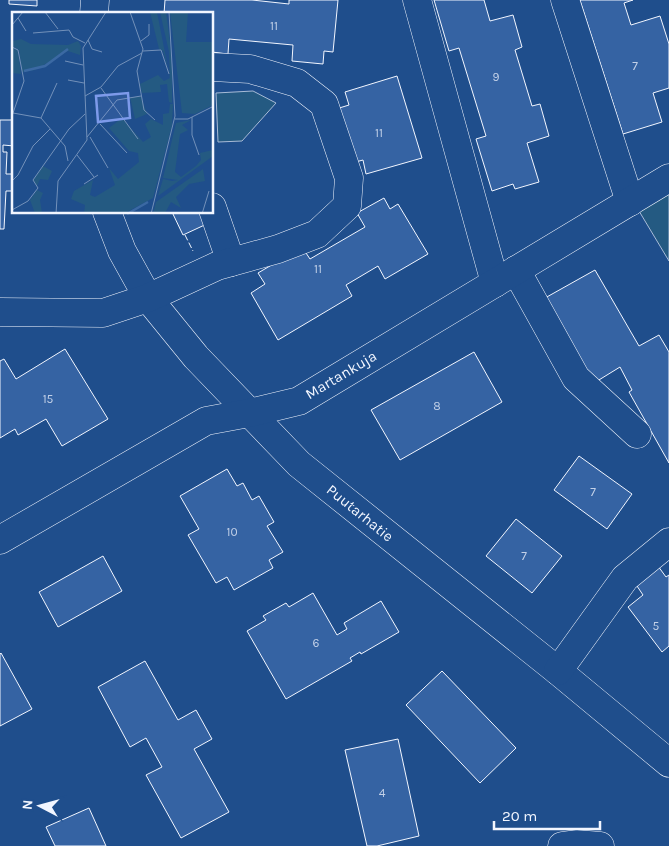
<svg xmlns="http://www.w3.org/2000/svg" width="669" height="846" viewBox="0 0 669 846" font-family="Karla,sans-serif">
<style>
.green{fill:#245a82;stroke:#a8bbd7}
.building{fill:#3563a3;stroke:#f2f6ff}
.lines{fill:none;stroke-linecap:round;stroke-linejoin:round}
.minor-casing{stroke:#f2f6ff;stroke-width:29}
.minor{stroke:#1f4e8c;stroke-width:28}
.fence{stroke:#f2f6ff;stroke-width:1;stroke-dasharray:6 2.5;stroke-linecap:butt}
.labels{text-anchor:middle;dominant-baseline:central;stroke-width:4;stroke-linejoin:round;paint-order:stroke}
.number-label{font-size:12px;fill:#c3d1e8}
.street-label{font-size:15px;fill:#f2f6ff;stroke:#1f4e8c}
.inset-river{fill:none;stroke:#3b69a3;stroke-width:2.5}
.inset-road{fill:none;stroke:#7391ba;stroke-width:1}
.view{fill:#7d9aea;fill-opacity:0.15;stroke:#7d9aea;stroke-width:2.5}
.inset-edge{fill:none;stroke:#f2f6ff;stroke-width:2.5}
</style>
<rect width="100%" height="100%" fill="#1f4e8c"/>
<g class="green">
<polygon points="253,91 276,103 242,141 218,142 216,93"/>
<polygon points="669,193 669,261 639,211"/>
</g>
<g class="building">
<polygon points="9,0 37,0 37,6 9,4"/>
<polygon points="165,0 252,0 289,4 289,0 338,0 333,52 324,51 323,64 292,61 293,45 229,39 228,54 212,52 212,14 164,14"/>
<polygon points="434,0 484,0 490,21 513,15 522,47 515,50 532,106 540,104 549,136 527,143 539,182 515,189 513,184 492,191 476,139 486,136 459,48 449,51"/>
<polygon points="580,0 633,0 624,3 631,25 660,16 669,44 669,88 653,93 662,122 623,134"/>
<polygon points="397,76 422,158 366,174 363,160 352,163 336,109 349,105 345,92"/>
<polygon points="0,120 14,120 14,146 3,145 3,152 7,152 6,174 12,174 12,191 6,191 4,229 0,229"/>
<polygon points="384,198 390,209 398,204 428,254 385,279 378,266 346,285 352,296 278,340 251,293 265,284 258,273 302,247 310,259 365,227 357,213"/>
<polygon points="172,212 206,212 211,222 183,235"/>
<polygon points="595,270 639,346 659,335 669,352 669,463 629,392 632,390 620,367 594,383 545,298"/>
<polygon points="65,349 108,419 62,446 46,419 18,435 15,429 0,438 0,361 4,359 16,379"/>
<polygon points="474,352 502,402 400,460 371,410"/>
<polygon points="579,456 632,494 607,529 554,490"/>
<polygon points="227,469 237,486 243,483 252,500 259,496 274,522 267,526 283,552 269,560 273,568 234,590 227,577 216,583 188,535 199,529 180,496"/>
<polygon points="516,519 562,556 532,593 486,556"/>
<polygon points="103,556 122,591 58,627 39,592"/>
<polygon points="658,566 666,577 669,575 669,646 662,652 628,607 643,595 635,583"/>
<polygon points="313,593 337,635 347,629 344,623 381,601 399,632 361,654 360,652 350,658 352,661 286,699 247,631 266,620 263,616 286,603 289,607"/>
<polygon points="1,653 32,709 0,726 0,654"/>
<polygon points="145,661 178,720 196,710 212,739 194,749 229,812 181,838 146,775 162,767 146,738 130,747 98,687"/>
<polygon points="442,671 516,748 480,783 406,705"/>
<polygon points="398,739 419,836 377,846 367,846 345,750"/>
<polygon points="89,808 106,846 55,846 46,827"/>
</g>
<g class="lines">
<defs>
<g id="minor">
<polyline points="417,0 495,283"/>
<polyline points="565,0 630,202"/>
<polyline points="94,14 95,0"/>
<polyline points="212,207 231,262"/>
<polyline points="107,212 122,251 148,298 196,357 299,464 558,671 669,763"/>
<polyline points="516,270 576,378 637,434"/>
<polyline points="0,312 103,313 148,298 217,266 278,249 317,234 347,206 349,178 324,104 297,83 250,69 212,67"/>
<polyline points="0,540 206,421 249,413 299,401 669,178"/>
<polyline points="558,671 625,578 669,542"/>
<polyline points="562,846 576,844 600,846"/>
</g>
</defs>
<use href="#minor" class="minor-casing"/>
<use href="#minor" class="minor"/>
<polyline class="fence" points="185,235 193,251"/>
</g>
<g class="labels">
<g class="number-label">
<text x="274" y="26">11</text>
<text x="635" y="66">7</text>
<text x="496" y="77">9</text>
<text x="379" y="133">11</text>
<text x="318" y="269">11</text>
<text x="48" y="399">15</text>
<text x="437" y="406">8</text>
<text x="593" y="492">7</text>
<text x="232" y="532">10</text>
<text x="524" y="556">7</text>
<text x="656" y="626">5</text>
<text x="316" y="643">6</text>
<text x="382" y="793">4</text>
</g>
<g class="street-label">
<text transform="translate(341 375) rotate(-31)">Martankuja</text>
<text transform="translate(360 513) rotate(39)">Puutarhatie</text>
</g>
</g>
<g transform="translate(12 12)">
<rect width="201" height="201" fill="#1f4e8c"/>
<path d="M 138,0 L 145,0 L 156,56 L 151,39 L 147,37 ZM 148,0 L 154,0 L 158,30 L 160,54 L 160,91 L 157,90 L 155,72 L 148,73 L 149,80 L 130,81 L 128,72 L 146,63 L 152,69 L 158,66 L 158,78 L 157,40 ZM 158,0 L 176,0 L 174,30 L 201,30 L 201,93 L 183,102 L 170,101 ZM 9,27 L 19,32 L 56,33 L 66,29 L 69,34 L 68,43 L 56,39 L 23,58 L 10,60 L 7,38 L 0,34 L 1,29 ZM 0,35 L 6,38 L 9,62 L 0,61 ZM 118,85 L 129,85 L 135,102 L 123,107 ZM 158,92 L 161,92 L 160,113 L 141,186 L 111,202 L 72,201 L 73,193 L 59,187 L 62,179 L 81,168 L 78,183 L 83,185 L 103,173 L 97,156 L 106,167 L 127,150 L 126,141 L 117,139 L 97,116 L 110,106 L 131,130 L 139,125 L 133,112 L 139,107 L 151,113 L 151,102 L 157,101 ZM 179,108 L 170,113 L 176,118 L 168,122 L 163,160 L 169,165 L 184,154 L 189,148 L 188,141 L 201,138 L 201,144 L 146,184 L 151,167 L 160,169 L 166,168 L 151,166 L 164,111 ZM 31,154 L 40,159 L 36,168 L 28,167 L 25,174 L 21,168 ZM 191,157 L 193,169 L 177,172 L 164,185 L 169,196 L 159,190 L 153,201 L 141,202 L 144,190 ZM 25,178 L 31,181 L 28,188 L 30,201 L 23,201 L 18,188 Z" fill="#245a82"/>
<path class="inset-river" d="M 12,59 L 33,54 L 56,37M 115,202 L 136,190"/>
<path class="inset-road" d="M 33,0 L 46,17M 118,0 L 131,37 L 125,59 L 132,98 L 143,108M 6,6 L 14,19M 0,13 L 11,0M 21,21 L 57,18 L 61,25 L 73,31M 76,28 L 80,37 L 90,40M 129,29 L 137,23 L 137,12M 0,35 L 6,38 L 12,69 L 0,104M 131,39 L 149,38 L 157,62M 53,49 L 71,53M 56,68 L 72,71M 89,76 L 126,127M 73,84 L 89,75 L 106,54 L 130,41M 1,101 L 29,106 L 53,134 L 56,149M 180,105 L 180,123 L 187,143M 29,106 L 45,71M 163,107 L 176,107 L 202,94M 88,112 L 115,141M 75,125 L 105,88 L 129,84M 78,125 L 96,156M 65,143 L 82,165M 0,169 L 6,163 L 21,134 L 38,117M 72,172 L 86,163M 0,198 L 16,189 L 26,176 L 21,168 L 57,117 L 73,102M 44,202 L 46,169 L 75,128 L 71,36 L 94,0M 139,202 L 163,104 L 157,0M 190,202 L 197,179"/>
<path class="view" d="M 116,81 L 118,106 L 86,110 L 84,84 Z"/>
<rect width="201" height="201" class="inset-edge"/>
</g>
<g transform="translate(40 806) rotate(276)" stroke="#1f4e8c" stroke-width="4" paint-order="stroke">
<path d="M0-4L9 19L0 12L-9 19Z" fill="#f2f6ff"/>
<text y="-8" font-size="14" font-weight="bold" text-anchor="middle" fill="#f2f6ff">N</text>
</g>
<path d="M494 821v8h106v-8" fill="none" stroke="#f2f6ff" stroke-width="2.5"/>
<text x="502" y="821" font-size="15" fill="#f2f6ff" stroke="#1f4e8c" stroke-width="4" paint-order="stroke">20 m</text>
</svg>
